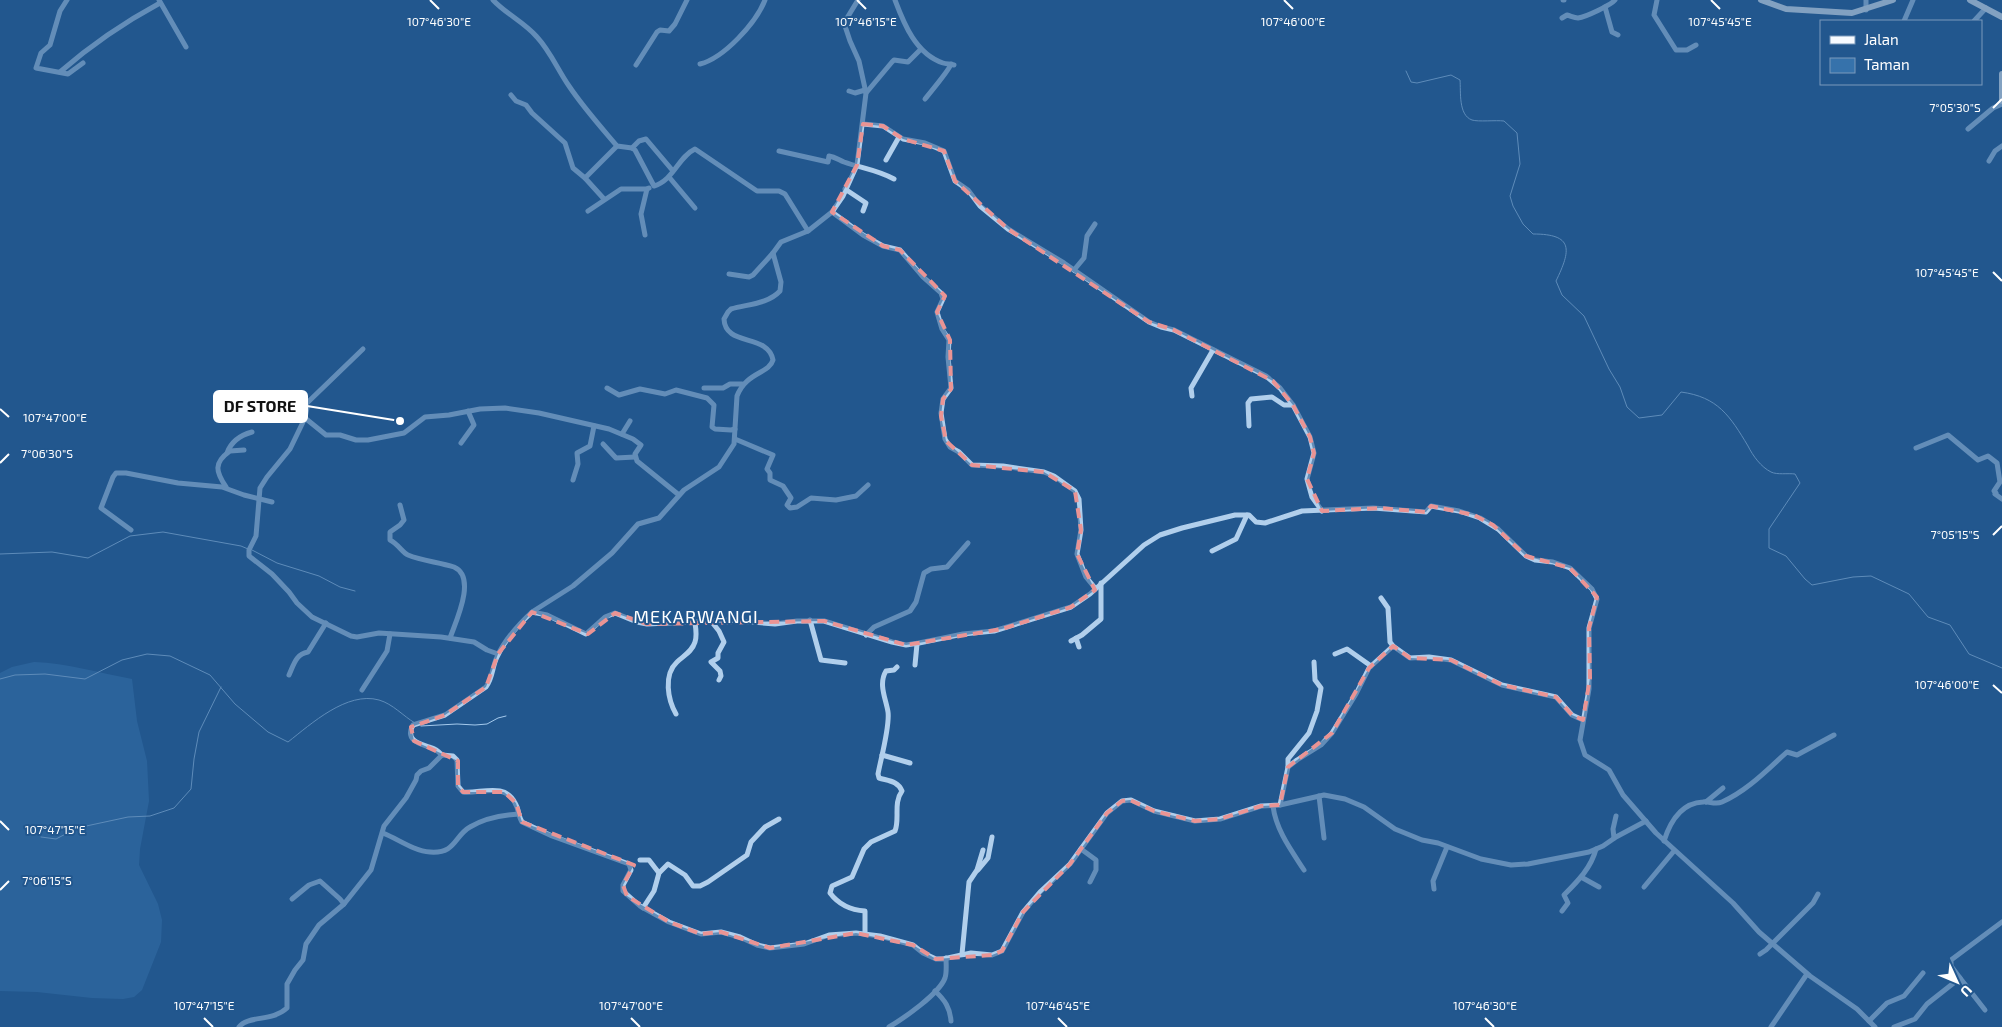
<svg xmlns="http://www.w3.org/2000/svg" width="2002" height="1027" viewBox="0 0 2002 1027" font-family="'Exo 2',sans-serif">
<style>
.green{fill:#3672ab}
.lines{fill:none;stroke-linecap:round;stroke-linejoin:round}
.stream{stroke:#a5caed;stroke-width:1}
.minor{stroke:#b1cfec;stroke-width:5}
.major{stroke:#f6faff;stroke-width:6}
.marked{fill:none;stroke:#ea9494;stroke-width:4;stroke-dasharray:10 6;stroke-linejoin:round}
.ticks{fill:none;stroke:#fff;stroke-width:2}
.labels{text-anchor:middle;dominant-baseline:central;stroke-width:4;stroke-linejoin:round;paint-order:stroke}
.quarter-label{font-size:18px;letter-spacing:1px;fill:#fff;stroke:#22578e}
.ticks-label{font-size:12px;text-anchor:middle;fill:#fff;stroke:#22578e;stroke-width:4;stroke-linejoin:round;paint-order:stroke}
.leader{fill:none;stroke:#fff;stroke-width:2}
.callout-dot{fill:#fff;stroke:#22578e;stroke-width:2}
.callout{fill:#fff;stroke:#fff;stroke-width:2}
.callout-label{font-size:16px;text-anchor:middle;font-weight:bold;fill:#111}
</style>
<rect width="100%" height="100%" fill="#22578e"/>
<path class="green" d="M 34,662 C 67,663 99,673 132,679 L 137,721 L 147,761 L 149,801 L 140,849 L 139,865 L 158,904 L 162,920 L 161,942 L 142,990 L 134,997 L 123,999 L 92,998 L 37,992 L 0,991 L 0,673 L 12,667 Z"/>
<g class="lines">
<g class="stream">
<path d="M 1406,71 L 1411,82 L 1417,83 L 1451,75 L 1460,80 C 1461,91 1458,115 1472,120 C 1478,122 1496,120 1504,121 L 1517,133 L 1520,164 L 1510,196 L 1513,206 L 1523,224 L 1533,234 C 1574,234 1571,250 1556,281 L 1562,295 L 1584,316 L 1609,369 L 1620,387 L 1627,407 L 1639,418 L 1662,415 L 1681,392 C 1718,397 1730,416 1748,446 C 1753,456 1761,467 1771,472 C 1777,475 1788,473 1795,474 L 1800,483 L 1769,529 L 1769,548 L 1786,556 L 1805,579 L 1812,585 L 1853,577 L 1871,576 L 1909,594 L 1928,617 L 1950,625 L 1969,654 L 2002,668"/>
<polyline points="252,550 277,563 319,576 340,587 355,591"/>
<polyline points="0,554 52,552 88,558 130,536 163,532 241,546 248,549"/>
<path d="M 0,679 L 15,675 L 45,674 L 85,679 L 122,660 L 147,654 L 170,656 L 210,675 L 235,704 L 268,732 L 288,742 C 311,724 347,691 379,700 C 393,704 403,716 415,723"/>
<polyline points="421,726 457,724 475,725 487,724 498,718 506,716"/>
<polyline points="41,837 56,839 77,828 128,817 150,816 174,808 191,789 194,759 199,732 221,687"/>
</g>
<g class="minor">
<polyline points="67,0 60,11 50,45 41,53 36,68 68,74 83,63"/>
<polyline points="159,0 186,47"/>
<path d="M 493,0 C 506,14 524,22 537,37 C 550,51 558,70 569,86 C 583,107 600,126 617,146 L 632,148 L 635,150 L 654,186 C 674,180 678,157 695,149 L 757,191 L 779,191 L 785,194 L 808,231"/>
<path d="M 895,0 C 904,24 916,54 943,63 C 946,64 950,64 954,65"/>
<polyline points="1563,0 1564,0"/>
<polyline points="1657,0 1654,15 1676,50 1687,50 1696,45"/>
<polyline points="1866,0 1866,10"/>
<polyline points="1605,7 1612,32 1618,35"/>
<path d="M 1562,18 L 1567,15 C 1571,16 1574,18 1578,18 C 1586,17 1611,5 1615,0"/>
<polyline points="1904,21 1913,0"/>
<polyline points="1974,21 1986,8"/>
<path d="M 700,64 C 724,58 756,23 765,0"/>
<polyline points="636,65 657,32 660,30 669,31 675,24 687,0"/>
<path d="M 60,72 C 91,45 123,23 160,3"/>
<polyline points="849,91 855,93 865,90"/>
<polyline points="866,93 892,62 894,60 908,62 920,50"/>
<polyline points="511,95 516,101 526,105 532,113 565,143 573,168 585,178"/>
<path d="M 925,99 C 929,94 950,69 951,64"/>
<polyline points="863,124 883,126 903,139 925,143 944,151 955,181 968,190 980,206 1008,229 1064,263 1149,322 1161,327 1174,330 1266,376 1280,388 1293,405 1310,437 1314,453 1307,479 1312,497 1322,511"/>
<polyline points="1968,129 1993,108 2002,104"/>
<polyline points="632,148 639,141 646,139 673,171"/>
<path d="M 779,151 L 828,162 L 829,156 C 835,157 839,160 844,162 C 861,168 878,170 894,179"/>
<polyline points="886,160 899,137"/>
<polyline points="1989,161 1995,151 2002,146"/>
<polyline points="669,177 695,208"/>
<polyline points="845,189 866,203 863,211"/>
<polyline points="604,199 585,178 617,146"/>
<polyline points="588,211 621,189 647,189"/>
<polyline points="832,212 863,235 883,246 900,250 923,277 941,293 943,299 937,312 942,329 949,340 948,357 951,388 943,399 941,413 945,439 950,447 959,452 972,465 1003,466 1044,472 1054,476 1075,491 1079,499 1081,530 1077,554 1086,577 1095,588"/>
<polyline points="645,235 641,214 647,189 649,188"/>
<polyline points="1074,270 1084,258 1087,236 1095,224"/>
<polyline points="729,274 749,277 753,275 773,253 781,242 808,231 832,212 843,196 857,165 866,93 859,61 850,41 844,23 858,0"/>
<polyline points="607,388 619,395 640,389 665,394 676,390 707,398 714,405 712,427 715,429 731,430 735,429"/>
<polyline points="704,388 723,388 730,384 742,384"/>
<polyline points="1192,396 1191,388 1213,350"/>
<polyline points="306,404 363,349"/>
<path d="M 253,411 C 271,425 283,404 301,400 L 303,401 L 307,408 L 305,418"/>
<polyline points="1249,426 1248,403 1251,399 1272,397 1284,405 1293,405"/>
<polyline points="622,434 630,421"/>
<polyline points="735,439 773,455 767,469 770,473 770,480 783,486 791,498 787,505 790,508 797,507 811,498 836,500 856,496 868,485"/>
<polyline points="461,443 474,425 468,411"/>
<polyline points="603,444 616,458 635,457"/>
<polyline points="1916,448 1948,435 1978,460 1988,456 1997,463 2000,482 1994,491 1996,493 1995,494 2002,499"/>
<path d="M 227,453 C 231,442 241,435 252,432"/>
<polyline points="573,480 578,464 577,453 590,446 594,426"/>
<path d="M 226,487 C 216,472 213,463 230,451 L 244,450"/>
<path d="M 400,505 L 404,520 L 400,525 L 390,532 L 390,540 C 398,544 403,553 408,555 C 422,561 439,562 454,567 C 477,577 456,621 450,638"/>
<polyline points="131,530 101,508 113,477 116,473 126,473 178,483 222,487 244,495 272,502"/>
<polyline points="1212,551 1236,539 1247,515"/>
<polyline points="1381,598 1388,608 1390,642 1393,646"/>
<path d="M 532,612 L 573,586 L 612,553 L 638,524 L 659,518 L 684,490 L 719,467 L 734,444 L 737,396 C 746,372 769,374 773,360 C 768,333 725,347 724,319 L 728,312 L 731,309 C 748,304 768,304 780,291 L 781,282 L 773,253"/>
<polyline points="810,620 821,660 845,663"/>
<polyline points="711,621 719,631 724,642 718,653 718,658 711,662 720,671 721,676 719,680"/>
<polyline points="866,635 874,627 910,611 916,602 924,573 931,569 947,567 968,543"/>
<polyline points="1076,638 1079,647"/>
<polyline points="1071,641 1082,635 1101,619 1101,583"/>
<polyline points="498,654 487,650 474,642 441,637 379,633 357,637 351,636 312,617 297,603 289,592 272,574 249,556 249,550 256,536 260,488 267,477 290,449 305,418 326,435 340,435 356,440 368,440 404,433 425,417 449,415 480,409 505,408 539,413 609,429 633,439 641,445 635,454 637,461 679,495"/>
<polyline points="1335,654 1347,649 1371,666"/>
<polyline points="915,665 917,644"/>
<path d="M 289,675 C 294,664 296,654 308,652 L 326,623"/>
<polyline points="362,690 387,651 390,634"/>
<path d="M 676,714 C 668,700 663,675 677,662 C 683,656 692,652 695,642 C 697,636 696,629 695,623"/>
<path d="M 442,755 L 453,756 L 457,760 L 458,786 L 463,792 C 480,794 505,782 515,803 C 519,809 518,816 522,822 L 552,836 L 629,864 L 631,870 L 623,885 L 623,891 L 640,906 L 669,922 L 701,934 L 721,932 L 740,937 L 757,945 L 770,948 L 804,944 L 829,935 L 856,933 L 880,936 L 913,945 L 923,953 L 936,959 L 943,959 L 971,953 L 992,955 L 1002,951 L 1023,912 L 1040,892 L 1070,864 L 1107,813 L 1122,801 L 1131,800 L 1154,811 L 1195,821 L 1220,819 L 1261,806 L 1280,805 L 1288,767 L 1297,760 L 1321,745 L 1332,733 L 1356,694 L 1369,668 L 1393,646 L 1410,658 L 1429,657 L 1451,660 L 1502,685 L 1556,697 L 1572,715 L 1583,720"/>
<polyline points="882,755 910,763"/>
<polyline points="1288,767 1288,759 1309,733 1317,711 1321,688 1315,680 1314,662"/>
<polyline points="1319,796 1324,838"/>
<polyline points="1706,802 1723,788"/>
<polyline points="1280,805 1324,795 1345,799 1364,807 1395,829 1422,840 1438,843 1481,859 1511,865 1528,864 1589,852 1603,846 1616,837 1646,821"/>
<path d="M 1273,806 C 1276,830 1291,850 1304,870"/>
<path d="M 383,833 C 398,839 414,851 430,852 C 456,854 454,836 470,827 C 485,818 502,815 519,814"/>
<polyline points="1614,838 1613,829 1616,816"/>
<path d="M 1664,841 C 1670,822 1681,803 1703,802 C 1709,801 1715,805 1722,802 C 1747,791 1767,770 1787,752 L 1797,755 L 1834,735"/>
<polyline points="1081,849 1096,860 1096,870 1090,882"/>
<polyline points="640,860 649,860 659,873"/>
<polyline points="978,870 988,858 992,837"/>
<polyline points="1581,877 1599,887"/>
<polyline points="1644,887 1674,851"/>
<polyline points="1434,889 1433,881 1447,847"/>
<polyline points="292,899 309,885 320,881 340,899 344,904"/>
<polyline points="643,908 654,891 659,873 668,864 685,875 693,886 700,886 708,882 747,855 751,842 765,827 779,819"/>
<path d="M 1562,911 L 1568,903 L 1564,895 C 1578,881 1591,868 1596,849"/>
<path d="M 865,934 L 865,911 C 850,910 839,905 830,893 L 832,886 L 852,877 L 864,849 L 871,842 L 895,831 C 900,819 893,803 902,791 C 898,781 889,781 879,778 L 878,774 C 881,758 890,726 888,712 C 886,699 878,684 886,671 L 894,670 L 897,667"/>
<polyline points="962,954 969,882 977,870 983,850"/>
<polyline points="1760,954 1766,950 1813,903 1818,894"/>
<polyline points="1960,978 1985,1010"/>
<path d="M 935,991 C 945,1000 950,1008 951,1021"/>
<polyline points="1869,1021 1887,1003 1904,996 1923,973"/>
<path d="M 239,1027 C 248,1015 272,1022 287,1008 L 287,984 L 295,970 L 303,960 L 306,944 L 319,925 L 344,904 L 371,870 L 384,826 L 406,798 L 416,780 L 417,775 L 421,771 L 429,768 L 442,755 C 439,752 436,749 432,748 C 421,744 404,741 413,725 L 445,715 L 486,687 C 493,678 492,667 497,657 C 504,641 519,624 532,612 L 547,615 L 586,634 L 605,617 L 615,613 L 637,622 L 647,624 L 728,620 L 775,624 L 797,621 L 824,621 L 892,642 L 906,645 L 919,643 L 963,634 L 994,631 L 1071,607 L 1090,594 L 1144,545 L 1160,535 L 1182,528 L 1235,515 L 1249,515 L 1256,522 L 1265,523 L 1302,511 L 1373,508 L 1426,512 L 1431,506 L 1459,511 L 1480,518 L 1498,529 L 1526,556 L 1535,560 L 1553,562 L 1570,568 L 1592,589 L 1597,599 L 1589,628 L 1589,689 L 1580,740 L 1585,755 L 1609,770 L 1623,795 L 1656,833 L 1733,903 L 1759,932 L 1810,976 L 1857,1009 L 1875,1027"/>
<path d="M 889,1027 C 904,1018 939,994 945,978 C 947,972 946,964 946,958"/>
<polyline points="1771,1027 1807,974"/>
<polyline points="1894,1027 1915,1019 1927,1004 1960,978 1951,966 1951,960 2002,922"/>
</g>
<g class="major">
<polyline points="1761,0 1786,9 1852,13 1893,0"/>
<polyline points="1970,0 2002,17"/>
<polyline points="2002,74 2002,101"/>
</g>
</g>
<path d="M0 0H2002V1027H0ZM 863,124 L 883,126 L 903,139 L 944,151 L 955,181 L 1008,229 L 1149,322 L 1174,330 L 1273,381 L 1293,405 L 1310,437 L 1314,453 L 1307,479 L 1322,511 L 1380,508 L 1426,512 L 1431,506 L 1474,515 L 1493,525 L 1526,556 L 1570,568 L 1597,597 L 1589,628 L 1590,678 L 1583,720 L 1572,715 L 1556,697 L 1502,685 L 1451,660 L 1410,658 L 1393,646 L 1369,668 L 1332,733 L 1288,767 L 1280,805 L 1261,806 L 1220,819 L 1195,821 L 1154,811 L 1130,800 L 1122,801 L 1107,813 L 1070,864 L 1023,912 L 1002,951 L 992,955 L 936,959 L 913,945 L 856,933 L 770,948 L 721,932 L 701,934 L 669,922 L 627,896 L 623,885 L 634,865 L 522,822 L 516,803 L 504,792 L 463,792 L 458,786 L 458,761 L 414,741 L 411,727 L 445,715 L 486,687 L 498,654 L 532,612 L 588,634 L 615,613 L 647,624 L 824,621 L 906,645 L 1002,629 L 1071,607 L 1095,590 L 1077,554 L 1081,530 L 1075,491 L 1044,472 L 972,465 L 946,441 L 941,416 L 943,399 L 951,389 L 950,340 L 937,312 L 945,296 L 900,250 L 883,246 L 832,212 L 857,165 Z" fill="#22578e" fill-opacity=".55" fill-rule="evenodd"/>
<path class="marked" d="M 863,124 L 883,126 L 903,139 L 944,151 L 955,181 L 1008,229 L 1149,322 L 1174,330 L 1273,381 L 1293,405 L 1310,437 L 1314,453 L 1307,479 L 1322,511 L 1380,508 L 1426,512 L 1431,506 L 1474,515 L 1493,525 L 1526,556 L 1570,568 L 1597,597 L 1589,628 L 1590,678 L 1583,720 L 1572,715 L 1556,697 L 1502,685 L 1451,660 L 1410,658 L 1393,646 L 1369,668 L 1332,733 L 1288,767 L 1280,805 L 1261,806 L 1220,819 L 1195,821 L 1154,811 L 1130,800 L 1122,801 L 1107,813 L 1070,864 L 1023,912 L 1002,951 L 992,955 L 936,959 L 913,945 L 856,933 L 770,948 L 721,932 L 701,934 L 669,922 L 627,896 L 623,885 L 634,865 L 522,822 L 516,803 L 504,792 L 463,792 L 458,786 L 458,761 L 414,741 L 411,727 L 445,715 L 486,687 L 498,654 L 532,612 L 588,634 L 615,613 L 647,624 L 824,621 L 906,645 L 1002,629 L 1071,607 L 1095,590 L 1077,554 L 1081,530 L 1075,491 L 1044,472 L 972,465 L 946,441 L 941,416 L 943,399 L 951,389 L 950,340 L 937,312 L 945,296 L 900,250 L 883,246 L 832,212 L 857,165 Z"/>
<path class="ticks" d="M 430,0 L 439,9M 857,0 L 866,9M 1284,0 L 1293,9M 1711,0 L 1720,9M 1993,108 L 2002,99M 1993,272 L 2002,281M 0,409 L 9,417M 0,463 L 9,454M 1993,535 L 2002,526M 1993,685 L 2002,693M 0,821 L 9,830M 0,890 L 9,881M 204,1018 L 213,1027M 631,1018 L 640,1027M 1058,1018 L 1067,1027M 1485,1018 L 1494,1027"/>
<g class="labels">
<g class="quarter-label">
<text x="696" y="616">MEKARWANGI</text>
</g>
</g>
<g class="ticks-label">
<text x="439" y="26">107°46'30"E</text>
<text x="866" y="26">107°46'15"E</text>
<text x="1293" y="26">107°46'00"E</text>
<text x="1720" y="26">107°45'45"E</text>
<text x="1955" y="112">7°05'30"S</text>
<text x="1947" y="277">107°45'45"E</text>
<text x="55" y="422">107°47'00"E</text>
<text x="47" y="458">7°06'30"S</text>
<text x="1955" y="539">7°05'15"S</text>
<text x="1947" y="689">107°46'00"E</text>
<text x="55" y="834">107°47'15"E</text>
<text x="47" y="885">7°06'15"S</text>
<text x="204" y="1010">107°47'15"E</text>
<text x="631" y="1010">107°47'00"E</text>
<text x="1058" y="1010">107°46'45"E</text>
<text x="1485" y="1010">107°46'30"E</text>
</g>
<path class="leader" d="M400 421L307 406"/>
<circle class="callout-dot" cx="400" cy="421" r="5"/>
<rect class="callout" x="214" y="391" width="93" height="31" rx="5"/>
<g class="callout-label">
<text x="260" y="412">DF STORE</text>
</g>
<rect x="1820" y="20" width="162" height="65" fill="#22578e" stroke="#7a9abb"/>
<rect x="1830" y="36" width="25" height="8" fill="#f6faff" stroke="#7a9abb"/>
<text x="1864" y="45" font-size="15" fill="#ffffff">Jalan</text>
<rect x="1830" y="58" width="25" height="15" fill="#3672ab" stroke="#7a9abb"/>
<text x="1864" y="70" font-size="15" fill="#ffffff">Taman</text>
<g transform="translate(1957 982) rotate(134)" stroke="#22578e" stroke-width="4" paint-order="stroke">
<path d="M0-4L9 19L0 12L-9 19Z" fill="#ffffff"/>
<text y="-8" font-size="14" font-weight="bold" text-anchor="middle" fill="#ffffff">U</text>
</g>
</svg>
